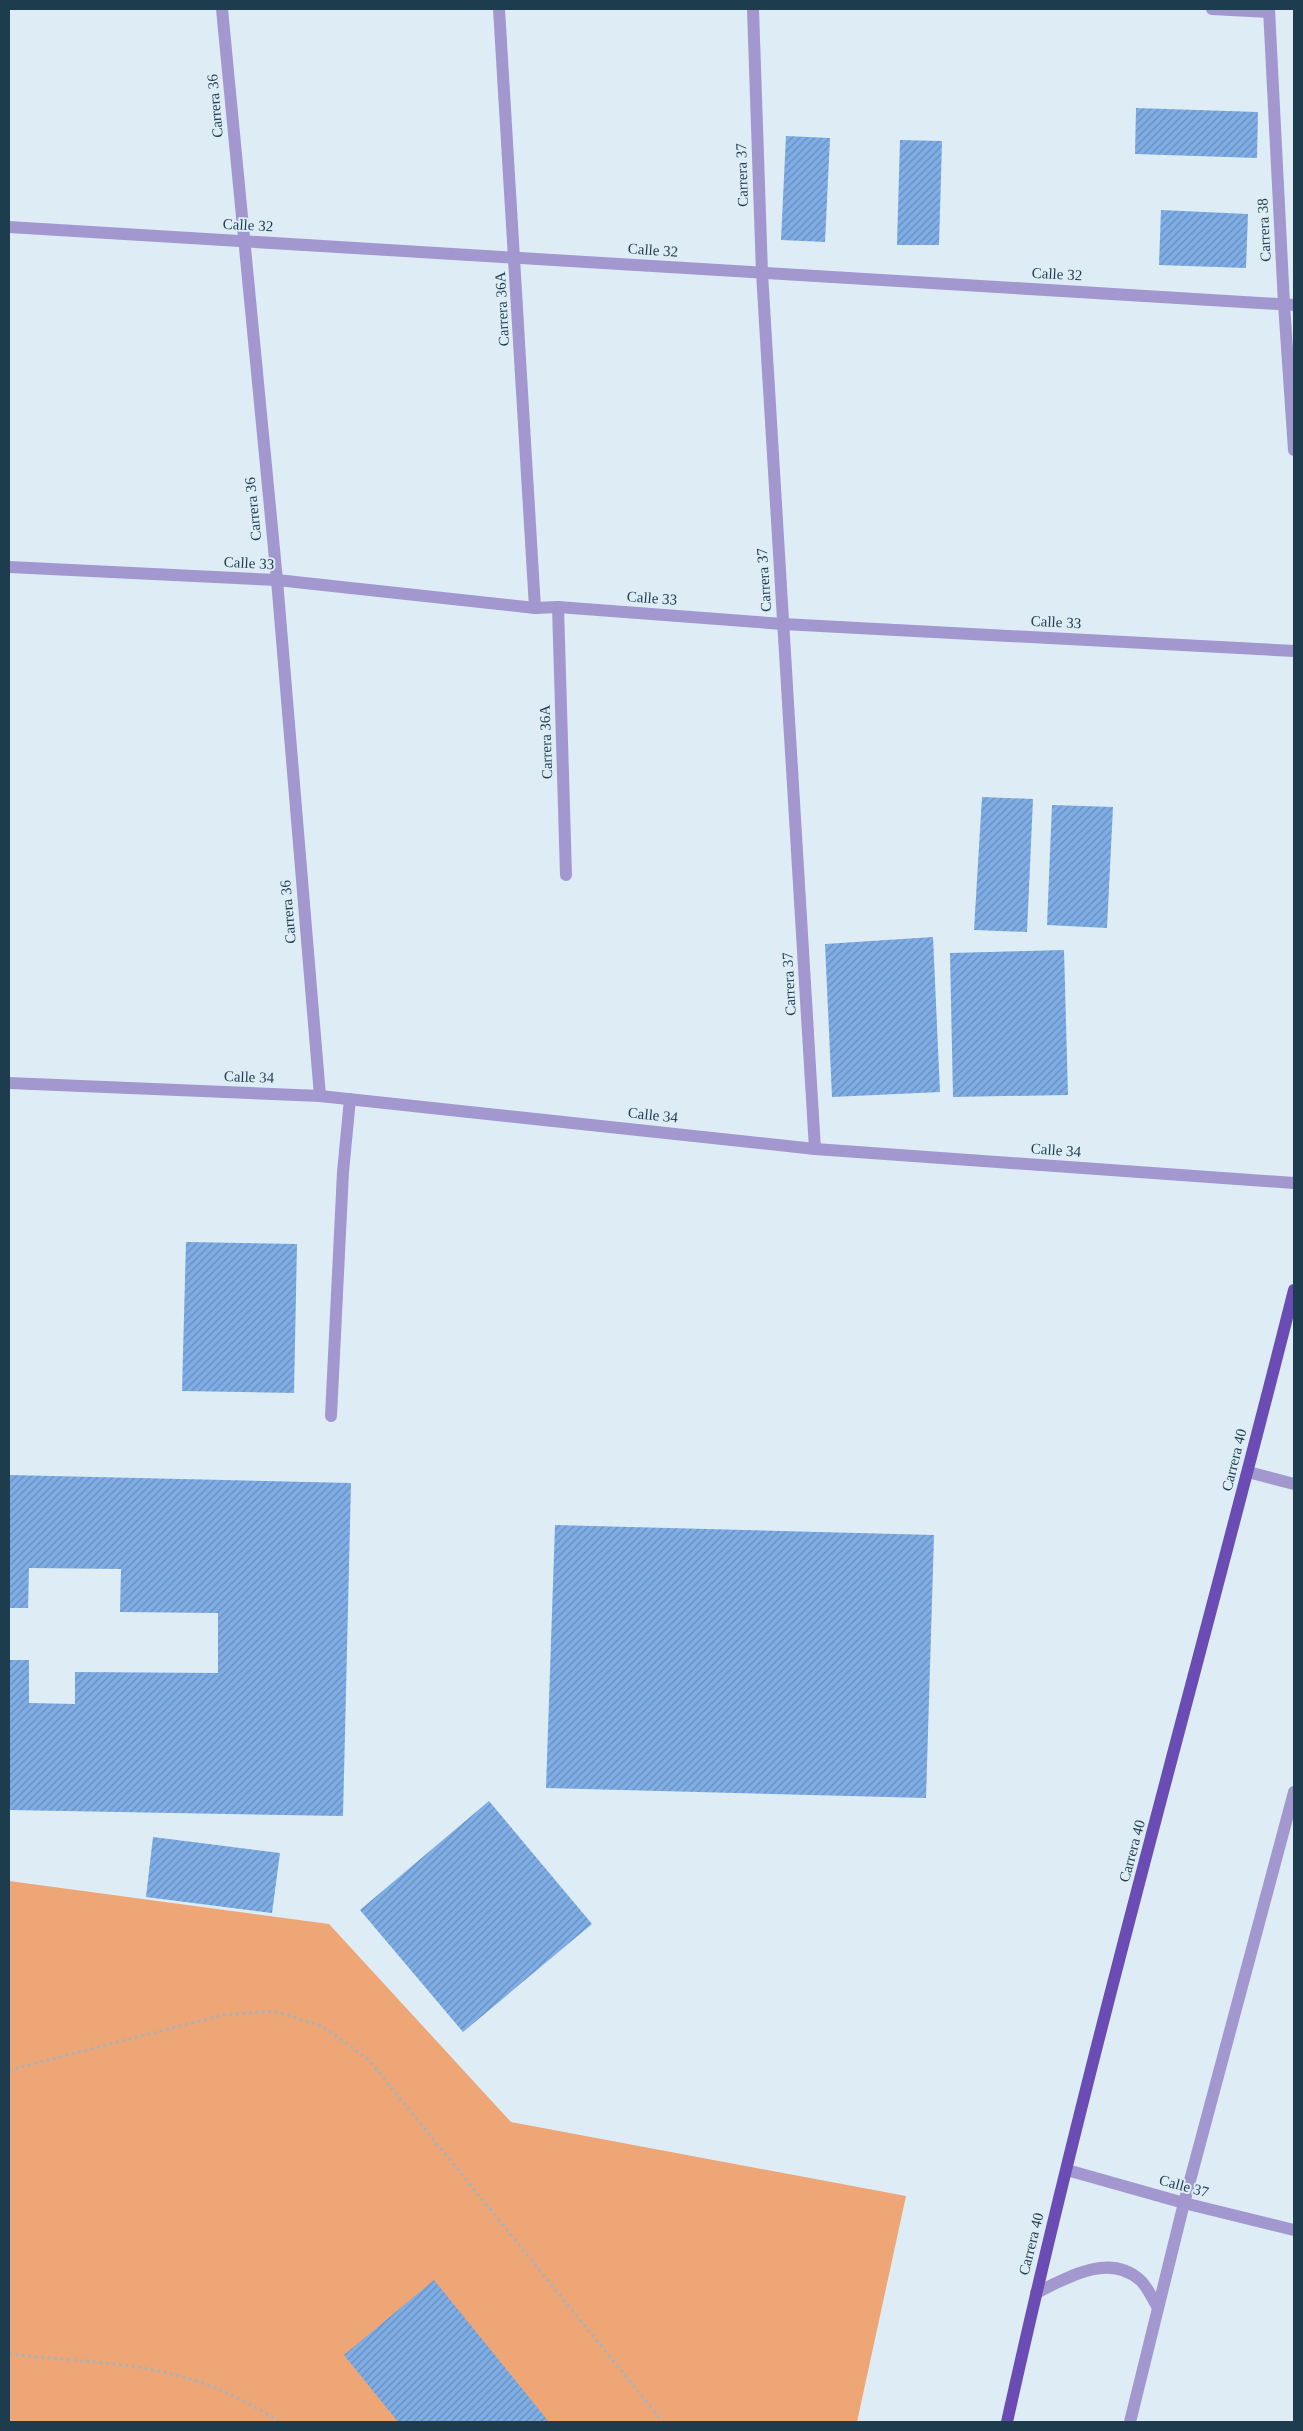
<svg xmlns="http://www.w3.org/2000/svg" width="1303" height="2431" viewBox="0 0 1303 2431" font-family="'Times New Roman',serif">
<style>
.pitch{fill:#eea676}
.building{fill:url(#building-hatch)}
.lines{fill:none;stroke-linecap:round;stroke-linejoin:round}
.path{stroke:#a1b5c0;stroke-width:3;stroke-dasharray:2.5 4;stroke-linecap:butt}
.lane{stroke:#a397d0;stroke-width:12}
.street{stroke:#a397d0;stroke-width:12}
.primary{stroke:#6b4cb4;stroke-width:12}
.labels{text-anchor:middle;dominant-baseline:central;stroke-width:4;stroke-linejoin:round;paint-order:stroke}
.street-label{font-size:15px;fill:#1d3d4e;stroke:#deecf5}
</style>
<defs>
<pattern id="building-hatch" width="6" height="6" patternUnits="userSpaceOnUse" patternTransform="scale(1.25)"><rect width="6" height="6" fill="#7fade5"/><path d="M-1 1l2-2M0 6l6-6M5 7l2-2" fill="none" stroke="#678ebc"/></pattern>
</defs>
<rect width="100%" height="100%" fill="#deecf5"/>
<polygon class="pitch" points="9,1881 329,1924 511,2122 906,2196 857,2422 9,2422"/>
<g class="building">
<polygon points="1136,108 1258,112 1257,158 1135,154"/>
<polygon points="786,136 830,138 825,242 781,240"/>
<polygon points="900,140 942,141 939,245 897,245"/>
<polygon points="1161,210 1248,214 1246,268 1159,265"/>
<polygon points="982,797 1033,799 1027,932 974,930"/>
<polygon points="1052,805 1113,807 1107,928 1047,925"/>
<polygon points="933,937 940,1092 832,1097 825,944"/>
<polygon points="1064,950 1068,1095 953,1097 950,953"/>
<polygon points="186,1242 297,1244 294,1393 182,1391"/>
<polygon points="9,1475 351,1483 343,1816 9,1810 9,1660 29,1660 29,1703 75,1704 75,1672 218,1673 218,1613 120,1612 121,1569 29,1568 28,1608 9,1608"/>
<polygon points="555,1525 934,1535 926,1798 546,1788"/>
<polygon points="489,1801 592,1924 463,2032 360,1910"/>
<polygon points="153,1837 280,1853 272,1913 146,1897"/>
<polygon points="434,2280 549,2422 398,2422 344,2355"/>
</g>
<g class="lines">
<g class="path">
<polyline points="9,2070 223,2015 274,2011 322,2026 368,2059 663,2422"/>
<path d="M 9,2354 C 93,2364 170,2360 247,2403 C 258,2409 270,2414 279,2422"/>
</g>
<polyline class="lane" points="331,1416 343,1172 350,1099"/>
<g class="street">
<polyline points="222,9 277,580 320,1096"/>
<polyline points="499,9 535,608"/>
<polyline points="753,9 762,273 815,1149"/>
<polyline points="1212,9 1269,12"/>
<polyline points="1269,9 1284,304 1294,450"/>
<polyline points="9,227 1294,305"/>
<polyline points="9,567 277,580 535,608 558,607 783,624 1294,651"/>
<polyline points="558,607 566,875"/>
<polyline points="9,1083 320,1096 815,1149 1294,1183"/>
<polyline points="1248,1472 1294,1484"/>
<polyline points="1067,2170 1184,2203 1294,2230"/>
<path d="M 1036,2293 C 1066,2278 1109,2252 1140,2280 C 1147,2286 1152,2298 1157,2306"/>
<polyline points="1130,2422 1184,2203 1294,1792"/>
</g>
<path class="primary" d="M 1007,2422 C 1091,2042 1199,1667 1294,1290"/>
</g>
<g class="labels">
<g class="street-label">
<text transform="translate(215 106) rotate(-95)">Carrera 36</text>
<text transform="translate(742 175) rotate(-92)">Carrera 37</text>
<text transform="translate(248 225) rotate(3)">Calle 32</text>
<text transform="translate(1264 230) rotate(-93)">Carrera 38</text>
<text transform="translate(653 250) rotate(4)">Calle 32</text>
<text transform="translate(1057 274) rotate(3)">Calle 32</text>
<text transform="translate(502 309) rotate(-93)">Carrera 36A</text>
<text transform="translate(253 509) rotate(-96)">Carrera 36</text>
<text transform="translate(249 563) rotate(3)">Calle 33</text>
<text transform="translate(764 580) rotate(-94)">Carrera 37</text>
<text transform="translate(652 598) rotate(4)">Calle 33</text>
<text transform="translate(1056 622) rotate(3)">Calle 33</text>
<text transform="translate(546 742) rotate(-92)">Carrera 36A</text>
<text transform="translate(288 912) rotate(-95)">Carrera 36</text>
<text transform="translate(789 984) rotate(-93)">Carrera 37</text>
<text transform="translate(249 1077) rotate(2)">Calle 34</text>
<text transform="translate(653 1115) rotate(6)">Calle 34</text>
<text transform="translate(1056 1150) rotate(4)">Calle 34</text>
<text transform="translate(1234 1460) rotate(-76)">Carrera 40</text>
<text transform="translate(1132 1851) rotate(-75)">Carrera 40</text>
<text transform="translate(1184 2186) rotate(15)">Calle 37</text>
<text transform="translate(1031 2244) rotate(-76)">Carrera 40</text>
</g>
</g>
<rect width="1303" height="2431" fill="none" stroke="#1d3d4e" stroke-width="20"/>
</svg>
